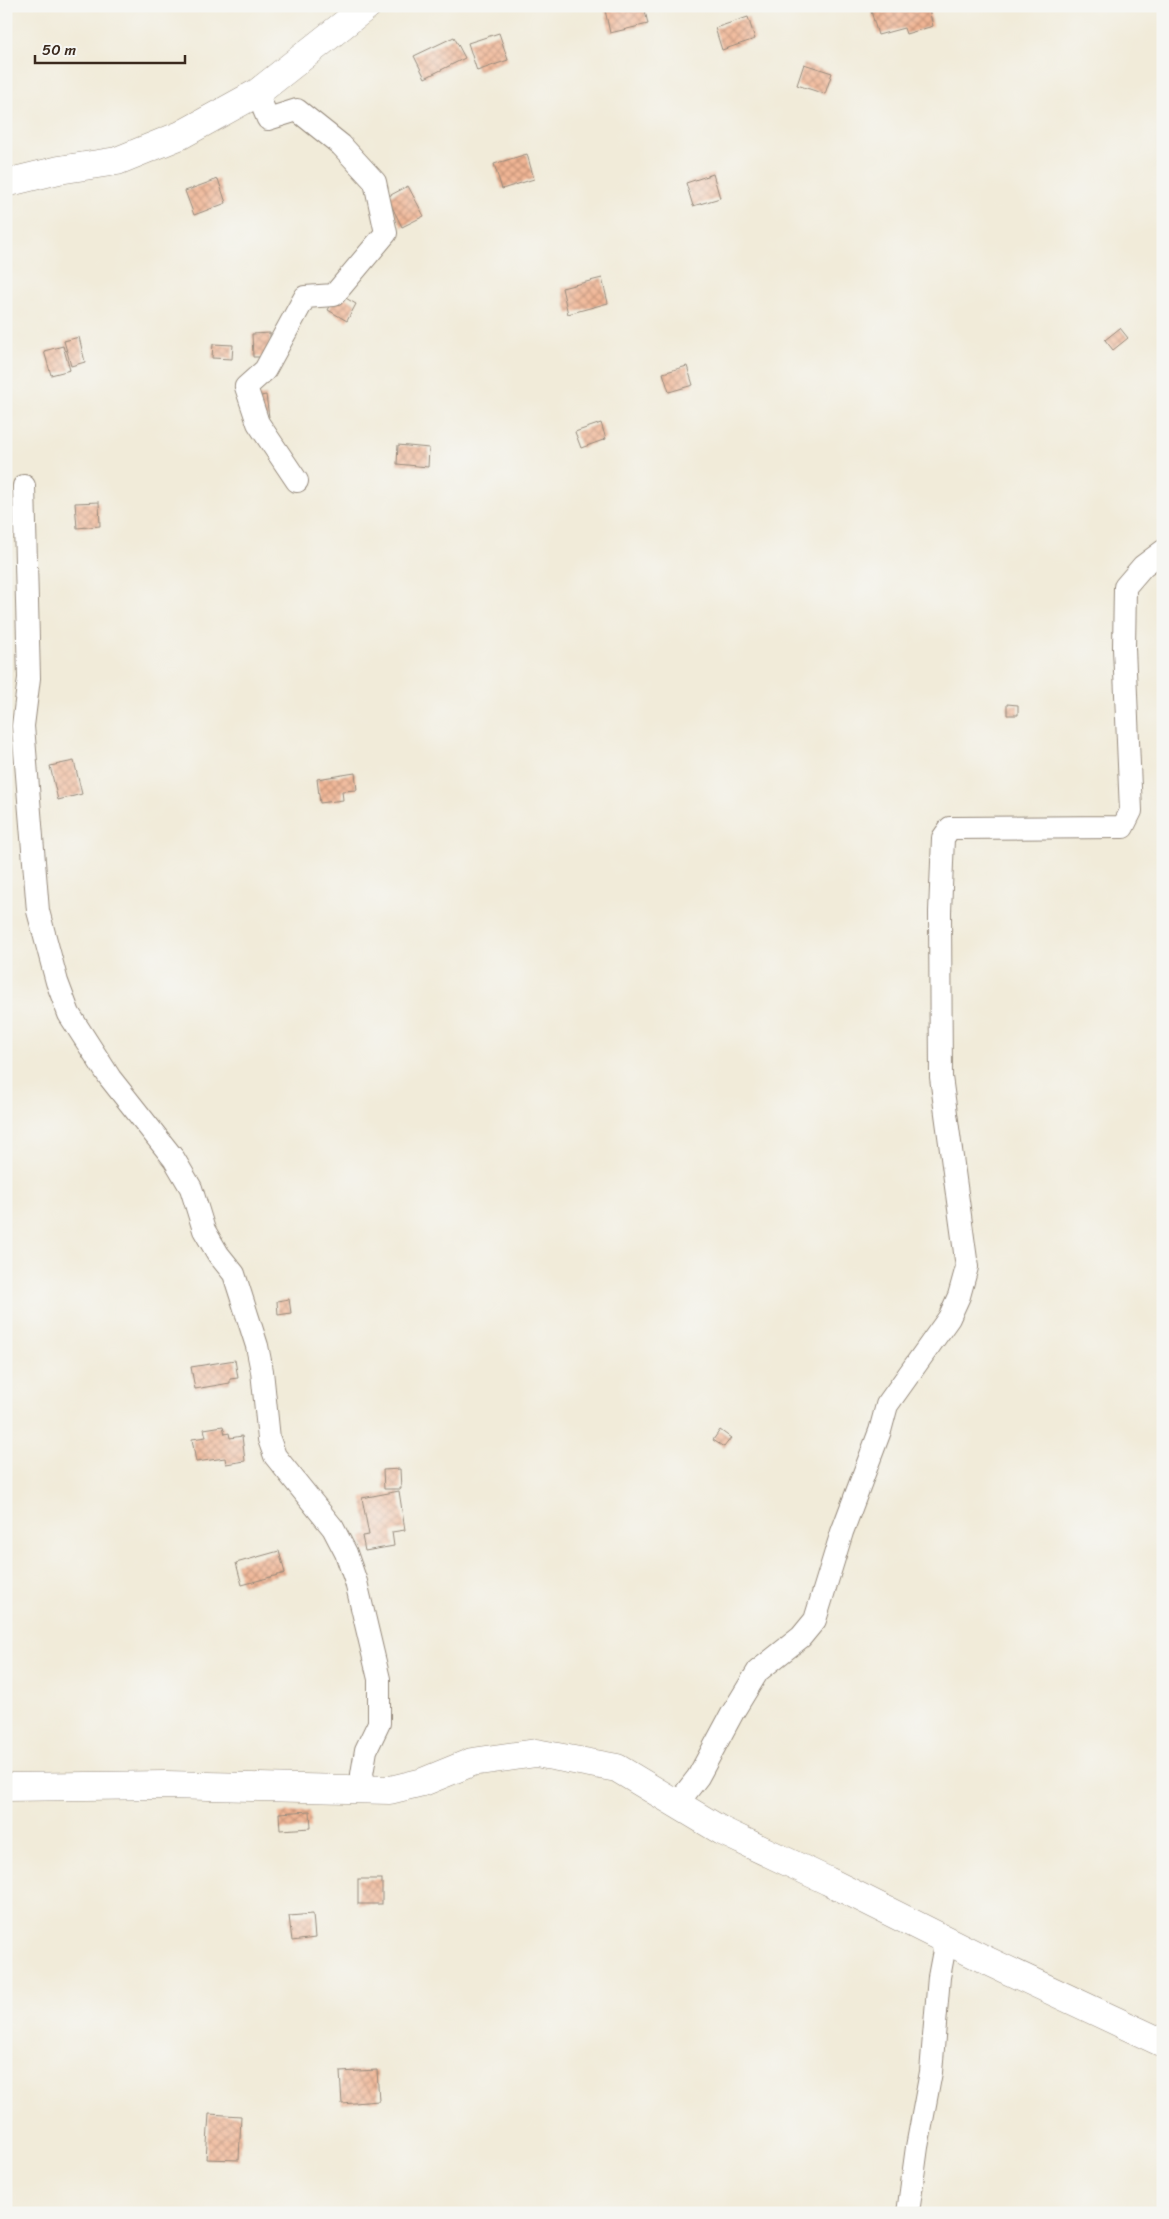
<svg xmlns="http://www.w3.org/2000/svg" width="1169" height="2219" viewBox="0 0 1169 2219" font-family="Sriracha,sans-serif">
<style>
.building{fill:url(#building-cross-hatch)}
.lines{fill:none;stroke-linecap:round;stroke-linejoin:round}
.minor-casing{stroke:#968a7c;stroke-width:24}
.major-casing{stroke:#968a7c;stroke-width:29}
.minor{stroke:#fff;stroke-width:22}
.major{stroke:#fff;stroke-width:28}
</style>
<defs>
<pattern id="building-cross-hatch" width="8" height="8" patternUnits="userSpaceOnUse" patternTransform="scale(1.25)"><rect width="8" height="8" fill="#f0b594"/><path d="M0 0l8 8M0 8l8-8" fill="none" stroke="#c49378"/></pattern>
</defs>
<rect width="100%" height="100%" fill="#f6f6f2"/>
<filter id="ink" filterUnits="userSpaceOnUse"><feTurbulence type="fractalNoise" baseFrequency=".02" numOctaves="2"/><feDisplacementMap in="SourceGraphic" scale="10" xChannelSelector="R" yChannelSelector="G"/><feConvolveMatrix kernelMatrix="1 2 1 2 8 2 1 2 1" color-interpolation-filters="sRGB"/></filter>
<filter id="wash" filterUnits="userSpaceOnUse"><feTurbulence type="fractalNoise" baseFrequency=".0096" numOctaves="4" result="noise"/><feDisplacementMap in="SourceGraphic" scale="20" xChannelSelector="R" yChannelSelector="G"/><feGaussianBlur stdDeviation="1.12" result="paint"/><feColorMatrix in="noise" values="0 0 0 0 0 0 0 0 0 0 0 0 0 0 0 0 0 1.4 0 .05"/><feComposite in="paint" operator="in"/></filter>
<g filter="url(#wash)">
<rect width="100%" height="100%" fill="#f1ebd9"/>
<g id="blocks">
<g class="building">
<polygon points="621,6 644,6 648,24 610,33 605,10"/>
<polygon points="888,6 928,6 933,26 906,34 904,28 878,35 871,11"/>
<polygon points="748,17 755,39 722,50 715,28"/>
<polygon points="499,33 508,60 477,71 468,43"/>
<polygon points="454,37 465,58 425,78 414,56"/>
<polygon points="804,64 832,73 825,94 797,85"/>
<polygon points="527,154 534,179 502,189 494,164"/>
<polygon points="713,174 720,198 693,206 686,183"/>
<polygon points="218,179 226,203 194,215 185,191"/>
<polygon points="408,186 424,216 402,227 387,197"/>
<polygon points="602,278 608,303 568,314 562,288"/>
<polygon points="337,293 356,304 347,321 328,310"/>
<polygon points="1120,328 1128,338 1113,350 1105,340"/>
<polygon points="270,333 271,357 253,357 252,334"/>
<polygon points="79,337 85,362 71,366 64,341"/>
<polygon points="213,344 233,345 232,359 212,358"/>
<polygon points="63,346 70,370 51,375 44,351"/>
<polygon points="687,366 693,385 669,392 663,373"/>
<polygon points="266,395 269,417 259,418 256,397"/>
<polygon points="601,423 606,439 581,448 575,432"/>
<polygon points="398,445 429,448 428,467 397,464"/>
<polygon points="99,502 100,526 77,528 75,503"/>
<polygon points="1007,704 1018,705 1018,715 1007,715"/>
<polygon points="74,761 82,794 58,800 50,766"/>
<polygon points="355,773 357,790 342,791 343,800 320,803 317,779"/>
<polygon points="289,1299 291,1313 278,1315 277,1301"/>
<polygon points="235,1360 238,1378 230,1379 230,1383 195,1389 191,1367"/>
<polygon points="223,1426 225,1434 229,1433 230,1438 242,1436 245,1461 226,1464 225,1458 196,1462 192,1439 206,1437 204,1429"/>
<polygon points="720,1430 731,1438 724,1447 713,1440"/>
<polygon points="400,1469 401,1489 384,1489 383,1470"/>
<polygon points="399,1491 405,1530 392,1532 394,1546 365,1551 362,1536 369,1535 362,1498"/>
<polygon points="279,1551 285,1573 242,1585 236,1563"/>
<polygon points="310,1811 311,1828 280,1830 279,1813"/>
<rect x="358" y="1879" width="24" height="25"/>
<polygon points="313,1914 315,1938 292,1941 289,1916"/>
<polygon points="377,2070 379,2101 342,2104 340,2072"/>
<polygon points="209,2114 241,2116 239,2160 206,2159"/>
</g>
</g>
</g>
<g filter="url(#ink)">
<use href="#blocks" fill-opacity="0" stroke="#968a7c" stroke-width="1"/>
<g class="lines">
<defs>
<g id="minor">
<polyline points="257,93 268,119 297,110 341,145 375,182 386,233 334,295 305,297 265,370 246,387 258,423 297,481"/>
<polyline points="24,486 29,678 23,726 38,911 57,982 69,1014 110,1078 174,1159 191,1188 204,1230 218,1254 234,1274 257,1346 262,1371 269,1439 275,1456 333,1528 346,1553 356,1582 379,1679 379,1723 366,1750 362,1774 366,1790"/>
<polyline points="677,1804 698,1777 733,1712 758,1671 801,1637 815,1620 842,1532 880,1431 887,1405 949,1318 959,1296 967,1267 941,1077 940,912 943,838 950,828 1123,827 1131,811 1124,648 1125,587 1143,566 1163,551"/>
<polyline points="908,2213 917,2147 931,2072 939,1977 946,1940"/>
</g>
<g id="major">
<polyline points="6,183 59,170 117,161 181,135 257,93 367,6"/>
<polyline points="6,1787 166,1785 390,1790 423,1782 472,1762 536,1753 617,1768 722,1831 828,1881 990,1962 1163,2043"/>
</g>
</defs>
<use href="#minor" class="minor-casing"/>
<use href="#major" class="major-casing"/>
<use href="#minor" class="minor"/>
<use href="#major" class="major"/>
</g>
</g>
<rect width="1169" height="2219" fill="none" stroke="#f6f6f2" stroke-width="25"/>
<path d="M35 55v8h150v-8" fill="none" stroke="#3b2a1e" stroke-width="2.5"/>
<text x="42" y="55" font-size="15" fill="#3b2a1e" stroke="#f6f6f2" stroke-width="4" paint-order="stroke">50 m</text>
</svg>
